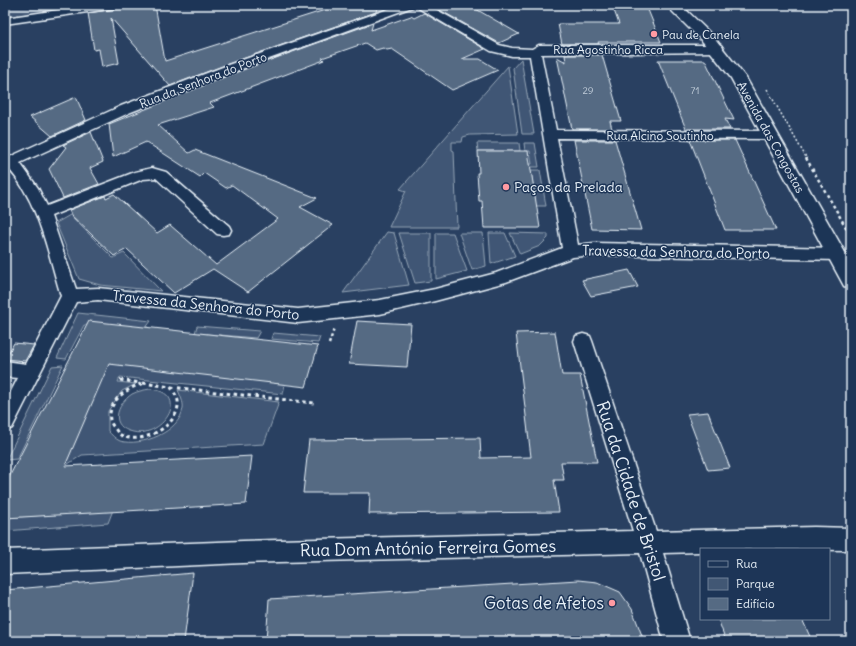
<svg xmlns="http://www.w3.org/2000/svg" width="856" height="646" viewBox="0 0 856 646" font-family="Delius,sans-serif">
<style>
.green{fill:#415774;stroke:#94a4b6}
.building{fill:#556a83;stroke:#e8f1f8}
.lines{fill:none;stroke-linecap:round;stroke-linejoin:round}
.street-casing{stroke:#e8f1f8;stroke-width:3}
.secondary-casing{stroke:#e8f1f8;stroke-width:3}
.path-far2{stroke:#e8f1f8;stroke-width:1.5;stroke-dasharray:2 2;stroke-linecap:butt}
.path-far1{stroke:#e8f1f8;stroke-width:2.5;stroke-dasharray:3 3;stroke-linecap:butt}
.path{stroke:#e8f1f8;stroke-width:3;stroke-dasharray:3.5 3.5;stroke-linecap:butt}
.street{fill:#1d3557;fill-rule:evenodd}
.secondary{fill:#1d3557;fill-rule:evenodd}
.poi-dot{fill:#ff9aa2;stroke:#1d3557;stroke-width:1.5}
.labels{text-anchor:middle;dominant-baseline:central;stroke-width:3;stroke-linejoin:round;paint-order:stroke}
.far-number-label{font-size:10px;fill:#c3cfdb}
.far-poi-label{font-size:12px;fill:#e8f1f8;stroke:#1d3557;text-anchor:start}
.far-street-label{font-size:12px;fill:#e8f1f8;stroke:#1d3557}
.poi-label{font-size:14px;fill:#e8f1f8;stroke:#1d3557;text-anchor:start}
.street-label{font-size:14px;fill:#e8f1f8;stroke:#1d3557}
.near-street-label{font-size:17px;fill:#e8f1f8;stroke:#1d3557}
.near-poi-label{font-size:17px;fill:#e8f1f8;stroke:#1d3557;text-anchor:end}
</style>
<rect width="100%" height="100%" fill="#294061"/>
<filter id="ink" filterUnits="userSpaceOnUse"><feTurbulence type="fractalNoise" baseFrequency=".025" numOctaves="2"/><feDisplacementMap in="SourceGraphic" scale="8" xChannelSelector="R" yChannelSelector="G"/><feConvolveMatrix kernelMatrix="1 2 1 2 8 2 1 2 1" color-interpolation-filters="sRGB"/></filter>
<g filter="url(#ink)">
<g class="green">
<polygon points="5,5 94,5 5,17"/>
<polygon points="521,59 534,134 522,134 513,68"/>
<polygon points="508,66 518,134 470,135 463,137 462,142 452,142 452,150 454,151 457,227 389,227 406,191 400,189"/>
<polygon points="477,143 519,143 520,151 478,151"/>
<polygon points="524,143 535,143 539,167 530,167 530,164 532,164 530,151 525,151"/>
<polygon points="531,170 540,170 546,206 536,206"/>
<polygon points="70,215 113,258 124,253 161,291 100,285 79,279 56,223"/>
<polygon points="387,232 394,233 409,285 343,293"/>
<polygon points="399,233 431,233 431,281 415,283"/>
<polygon points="436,233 453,233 467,271 436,279"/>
<polygon points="459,233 483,233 486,266 472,270"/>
<polygon points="489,233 505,233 515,256 491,264"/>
<polygon points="510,233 548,234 548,238 540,246 520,254"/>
<polygon points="78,313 151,321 145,329 84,325 66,359 57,358"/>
<polygon points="197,326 260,331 256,338 195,333"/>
<polygon points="273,333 320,337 318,343 271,339"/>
<path d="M 110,358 L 285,384 L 283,394 L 120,377 L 118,382 L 136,384 L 122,391 L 108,411 L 108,431 C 111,434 115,439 120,441 C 141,447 180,432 183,408 C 184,403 180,395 178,390 L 279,402 L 264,444 L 82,455 L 65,466 Z"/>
<polygon points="63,365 17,459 6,460 52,366"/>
<path d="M 150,389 C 193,393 162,439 133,432 C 109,427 116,405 132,394 C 138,391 144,390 150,389 Z"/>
<polygon points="113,510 108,523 5,531 5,518"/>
</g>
<g class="building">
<polygon points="145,5 155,5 165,61 325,10 324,5 378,5 376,12 228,64 170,86 111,18 119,63 102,67 99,49 94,50 88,13"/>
<polygon points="441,5 469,5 519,34 499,43 436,8"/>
<polygon points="612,5 646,5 661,42 598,42 599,44 562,44 558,24 619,24"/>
<polygon points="424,13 485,49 462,59 480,59 498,70 452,90 392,49 387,50 383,48 376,50 365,43 322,58 324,60 210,103 214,107 158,125 189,153 195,150 317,198 300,207 333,225 248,292 213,269 174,293 127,249 114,256 71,215 69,210 105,196 106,198 114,194 157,233 170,225 216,265 278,219 232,185 226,188 204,173 200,177 146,142 113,157 109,124 237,72 373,23 371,30 411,16 414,18"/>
<polygon points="565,55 602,55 621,121 610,121 612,129 572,129 557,57 566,62"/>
<polygon points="658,60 705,60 734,120 725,119 730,129 686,129"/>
<polygon points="76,97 86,120 52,136 30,117"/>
<polygon points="91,132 103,162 90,168 99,184 63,198 49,169 66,147 63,145"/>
<polygon points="574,140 615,140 641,230 592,229"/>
<polygon points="690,140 735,140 776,230 725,230"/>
<polygon points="478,151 528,151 540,228 484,228 482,201 479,201 477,173 479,173"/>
<polygon points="629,270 638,287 591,296 582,280"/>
<polygon points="89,321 318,346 306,387 109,364 65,466 252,456 246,504 5,518 5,485"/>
<polygon points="357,321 411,324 407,367 349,364"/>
<polygon points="555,332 562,375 580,375 597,462 561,462 564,480 554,480 559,512 369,514 370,493 303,493 309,440 480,438 481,458 531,457 516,333"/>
<polygon points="14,343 34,345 25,361 5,359"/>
<polygon points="708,412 730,468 708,470 687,414"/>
<polygon points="193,573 184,641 5,641 5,590"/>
<polygon points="578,580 597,582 620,592 632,609 644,641 266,641 269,599"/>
<polygon points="718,619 802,619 812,641 726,641"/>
</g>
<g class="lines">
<defs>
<g id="street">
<polygon points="92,5 120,5 115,8 5,24 5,18"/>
<path d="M 400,5 L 428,5 L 499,45 L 512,48 L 532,49 L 539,45 L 721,45 L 723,48 L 721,51 L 717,52 L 541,54 L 556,130 L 769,131 L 774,132 L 776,135 L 774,138 L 769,139 L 557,138 L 578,245 L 594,243 L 837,248 L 843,250 L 845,254 L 843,258 L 837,260 L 594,255 L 573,257 L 506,282 L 435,301 L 380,314 L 298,323 L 98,300 L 76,302 L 12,428 L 5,431 L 5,403 L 18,378 L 5,377 L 5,361 L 26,364 L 61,296 C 48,253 39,202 8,168 L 5,168 L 5,159 L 121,106 L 228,65 ZM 415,6 L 491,51 L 512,56 L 530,56 L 562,248 L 496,273 L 435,289 L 380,300 L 298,309 L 98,288 L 76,289 L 51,216 L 143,179 L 156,178 L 217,234 L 223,235 L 229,234 L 231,230 L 229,226 L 166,172 L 152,168 L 135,172 L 47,206 L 38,188 L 20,163 L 131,112 L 236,71 Z"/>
<polygon points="583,334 590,336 592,341 656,531 814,527 851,528 851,550 701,549 701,552 663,553 690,641 664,641 640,553 243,563 5,574 5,550 243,541 633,531 574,341 576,336"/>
</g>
<polygon id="secondary" points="666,5 681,5 713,36 746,78 851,263 851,289 844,286 731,78 703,42"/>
</defs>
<use href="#street" class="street-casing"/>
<use href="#secondary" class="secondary-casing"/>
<polyline class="path-far2" points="767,89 807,159"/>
<g class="path-far1">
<polyline points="806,158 851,236"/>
<polyline points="329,344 334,329"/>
</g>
<g class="path">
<polyline points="120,380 141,383"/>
<path d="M 143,383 L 171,387 C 173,391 177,396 178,401 C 181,426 138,448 119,434 C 117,432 115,428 113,426 C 109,421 109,415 111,409 C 116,395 130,388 143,383 Z"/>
<polyline points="171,387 314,403"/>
</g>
<use href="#street" class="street"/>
<use href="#secondary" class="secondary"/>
</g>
</g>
<g class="poi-dot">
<circle cx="654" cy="34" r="4"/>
<circle cx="506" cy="187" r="4"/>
<circle cx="612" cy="603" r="4"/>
</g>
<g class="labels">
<g class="far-number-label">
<text x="588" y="90">29</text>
<text x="695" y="90">71</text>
</g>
<g class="far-poi-label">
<text x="662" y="34">Pau de Canela</text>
</g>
<g class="far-street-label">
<text x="608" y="49">Rua Agostinho Ricca</text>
<text transform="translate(203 80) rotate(-21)">Rua da Senhora do Porto</text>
<text x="660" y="135">Rua Alcino Soutinho</text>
<text transform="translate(771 137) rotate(61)">Avenida das Congostas</text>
</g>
<g class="poi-label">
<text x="514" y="187">Paços da Prelada</text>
</g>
<g class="street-label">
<text transform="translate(676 252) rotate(1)">Travessa da Senhora do Porto</text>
<text transform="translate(206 305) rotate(6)">Travessa da Senhora do Porto</text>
</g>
<g class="near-street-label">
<text transform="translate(631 491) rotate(72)">Rua da Cidade de Bristol</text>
<text transform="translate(428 548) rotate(-1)">Rua Dom António Ferreira Gomes</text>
</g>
<g class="near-poi-label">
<text x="604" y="603">Gotas de Afetos</text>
</g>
</g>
<rect width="856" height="646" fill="none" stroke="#1d3557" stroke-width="20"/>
<rect x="10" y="10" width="836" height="626" fill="none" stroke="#e8f1f8" stroke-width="1.5" filter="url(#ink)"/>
<rect x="700" y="548" width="130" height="72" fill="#1d3557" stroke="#6e8097"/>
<rect x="708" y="561" width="20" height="6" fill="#1d3557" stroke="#6e8097"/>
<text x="736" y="568" font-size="12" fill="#e8f1f8">Rua</text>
<rect x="708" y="578" width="20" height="12" fill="#415774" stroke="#6e8097"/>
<text x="736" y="588" font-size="12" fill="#e8f1f8">Parque</text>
<rect x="708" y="598" width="20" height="12" fill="#556a83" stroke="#6e8097"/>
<text x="736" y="608" font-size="12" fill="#e8f1f8">Edifício</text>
</svg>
